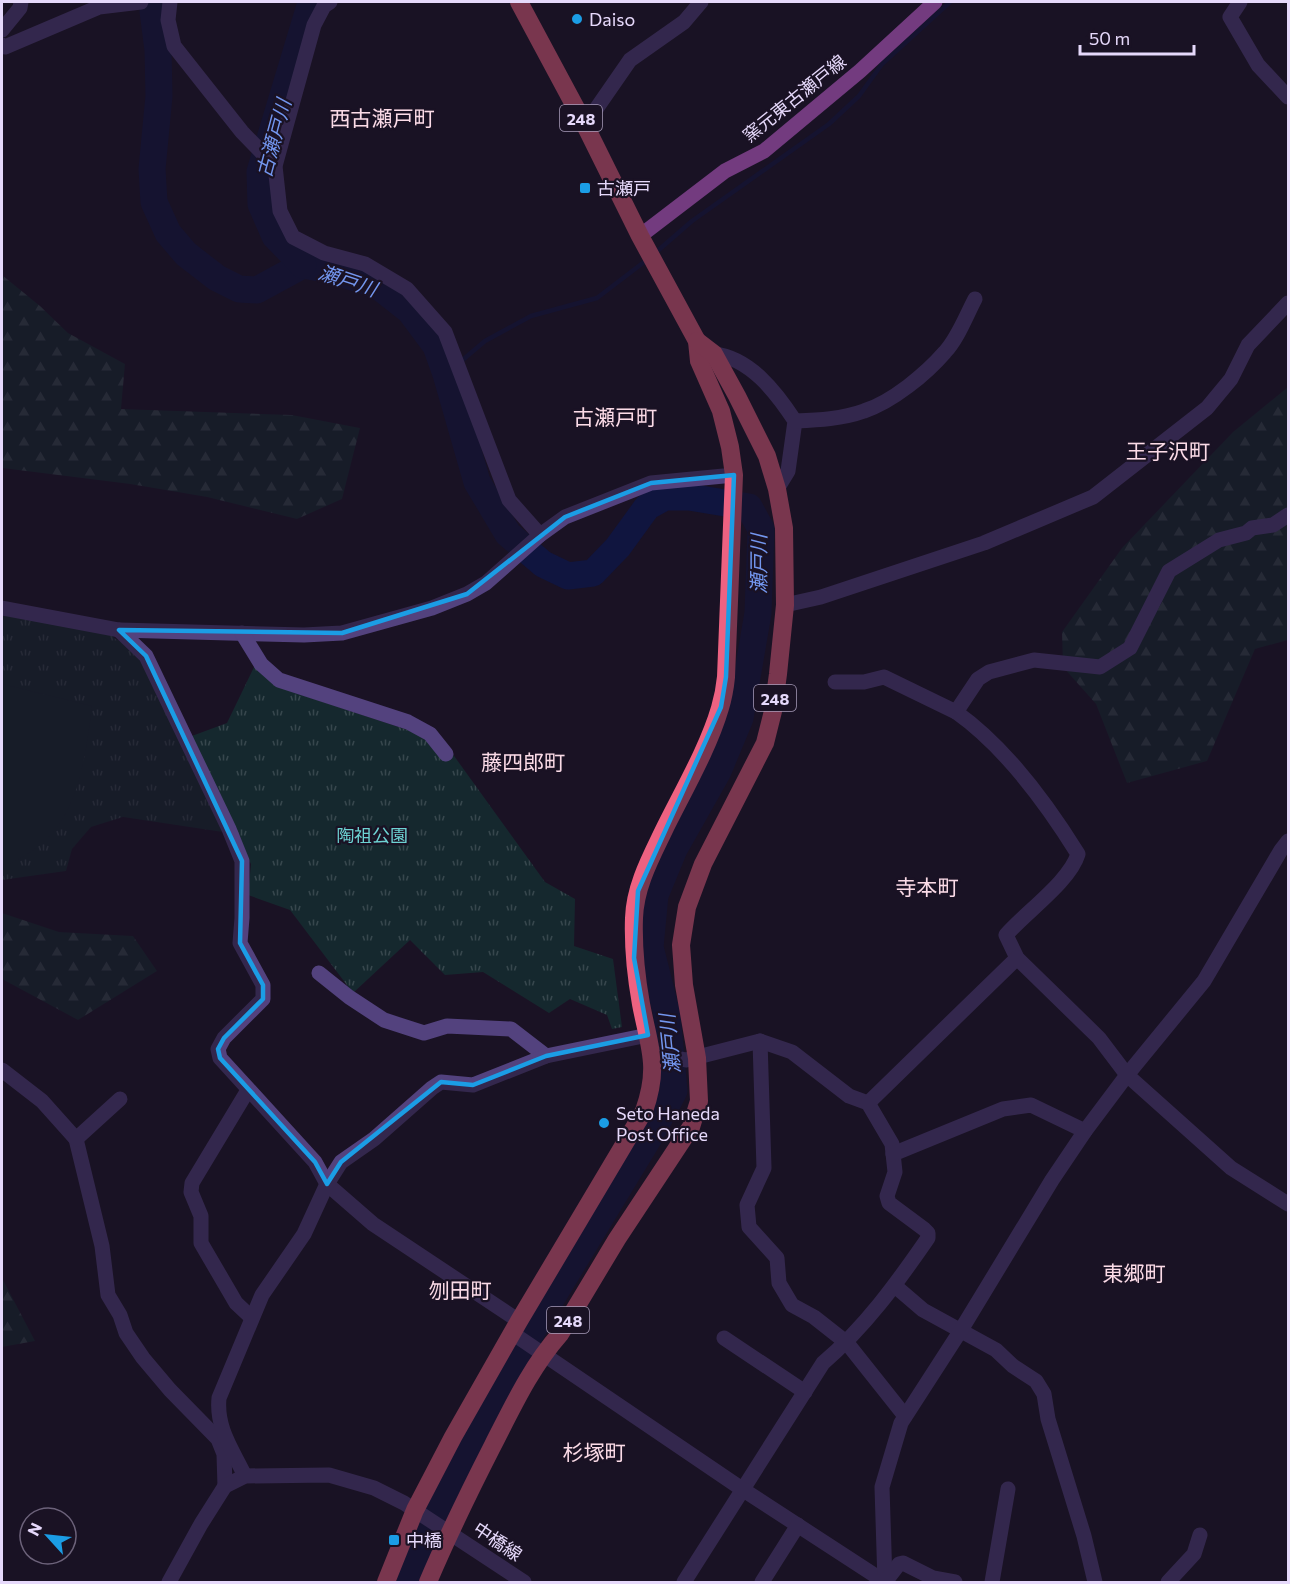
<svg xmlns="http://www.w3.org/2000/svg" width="1290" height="1584" viewBox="0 0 1290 1584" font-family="Commissioner,'Noto Sans JP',sans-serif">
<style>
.forest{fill:url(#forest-firs)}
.park{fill:url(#park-tufts)}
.pitch{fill:#15282e}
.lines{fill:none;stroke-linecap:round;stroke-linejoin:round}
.stream{stroke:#10153f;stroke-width:4.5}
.river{stroke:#10153f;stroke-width:27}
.minor{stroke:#53427e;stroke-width:15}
.major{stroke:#df6dee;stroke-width:15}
.highway{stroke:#ed6281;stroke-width:18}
.marked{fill:none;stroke:#1b9de5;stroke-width:4.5;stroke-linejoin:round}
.poi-dot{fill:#1b9de5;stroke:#1a1224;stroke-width:2}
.labels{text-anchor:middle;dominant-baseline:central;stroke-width:4.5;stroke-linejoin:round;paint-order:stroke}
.shield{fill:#1a1224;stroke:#a99dba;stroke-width:1.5}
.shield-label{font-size:16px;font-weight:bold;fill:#e6d9fb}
.poi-label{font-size:18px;fill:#e6d9fb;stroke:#1a1224;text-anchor:start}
.street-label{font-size:18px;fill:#e6d9fb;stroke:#1a1224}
.park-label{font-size:18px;fill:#6dd3d3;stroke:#1a1224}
.water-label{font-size:20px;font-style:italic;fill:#7396ef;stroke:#1a1224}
.quarter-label{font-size:21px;fill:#fbdbe7;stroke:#1a1224}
</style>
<defs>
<pattern id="forest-firs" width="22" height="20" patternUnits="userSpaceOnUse" patternTransform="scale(1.5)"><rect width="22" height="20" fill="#15282e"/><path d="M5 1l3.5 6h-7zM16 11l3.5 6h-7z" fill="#37474d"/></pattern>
<pattern id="park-tufts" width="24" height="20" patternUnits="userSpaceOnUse" patternTransform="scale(1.5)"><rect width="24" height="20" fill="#15282e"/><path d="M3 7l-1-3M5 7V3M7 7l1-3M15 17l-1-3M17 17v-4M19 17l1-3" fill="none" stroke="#37474d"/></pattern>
</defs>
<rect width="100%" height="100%" fill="#1a1224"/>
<g class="forest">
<polygon points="2,275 40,306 68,333 125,364 121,409 292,415 360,428 342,499 297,519 207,497 130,484 2,468"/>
<polygon points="1288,387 1288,640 1255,649 1207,761 1127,783 1096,704 1063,667 1062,632 1122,548 1233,432"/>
<polygon points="2,913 59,932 133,936 157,971 78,1020 2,979"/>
<polygon points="2,1278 35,1341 2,1347"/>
</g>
<polygon class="park" points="2,607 107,625 114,638 139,652 181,740 227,723 256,663 275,686 444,742 545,882 575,899 574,946 613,959 622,1027 612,1029 607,1015 570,999 549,1013 483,972 445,975 410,940 353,993 290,910 248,895 251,864 236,834 123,817 91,827 72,849 66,871 2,880"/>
<path class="pitch" d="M 2,684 L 92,706 C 85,760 78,825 27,854 C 18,860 11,864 2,865 Z"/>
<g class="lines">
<g class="stream">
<polyline points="654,254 692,221 829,124 859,96 882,64 950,2"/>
<polyline points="446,374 485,341 531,316 597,298 648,259"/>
</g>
<g class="river">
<polyline points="156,2 153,11 158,50 159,96 152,169 154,202 168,233 186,254 217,278 239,289 257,290 303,265 330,270 377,285 410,311 436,346 446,374 477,482 508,534 543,564 568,576 593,573 618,547 647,507 665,497 689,497 749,507 761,529 758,613 740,718 718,771 674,849 655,895 650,947 667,1015 674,1091 651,1134 537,1322 447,1487 410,1582"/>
<polyline points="303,265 275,236 261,204 260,172 310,6 313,2"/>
</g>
<g class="minor">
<polyline points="170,2 168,20 174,46 242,132 275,166"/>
<polyline points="330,2 324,6 314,25 275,166 280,211 293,237 324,253 365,264 407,289 445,332 509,500 540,535"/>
<polyline points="1240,2 1230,17 1258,65 1288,97"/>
<polyline points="2,30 20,8 21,2"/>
<polyline points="2,45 5,47 99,7 141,2"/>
<polyline points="585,125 630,60 684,22 701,2"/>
<path d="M 714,354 C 750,358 776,392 795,421 L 788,471 L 777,489"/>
<path d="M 795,421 C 818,420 842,419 864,411 C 892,402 926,374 945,352 C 958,338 966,316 975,299"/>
<path d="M 1288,515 L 1273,525 L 1252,528 L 1246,533 L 1219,540 L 1169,571 L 1130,648 L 1100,667 L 1034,660 L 989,672 L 978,679 L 956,712 C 1004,746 1047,804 1078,854 C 1070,881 1026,912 1006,935 L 1017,958 L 1099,1038 L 1127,1075 L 1231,1168 L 1288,1204"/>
<polyline points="785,605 821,597 984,543 1093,497 1207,408 1231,379 1248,345 1288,303"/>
<polyline points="2,608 119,630 304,635 342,633 432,608 467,594 486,583 540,535 565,517 651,483 734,475"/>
<polyline points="119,630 146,656 229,829 242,861 242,918 240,943 263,985 263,999 224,1038 218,1049 220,1058 315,1162 327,1184 373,1224 519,1321"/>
<polyline points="242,633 261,664 279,680 408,722 430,734 446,754"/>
<polyline points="835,682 864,682 884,677 956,712"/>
<polyline points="319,973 349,997 384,1020 424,1033 447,1026 511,1029 546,1056"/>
<polyline points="760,1041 764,1168 747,1205 749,1227 777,1258 779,1283 792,1305 814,1317 847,1343 905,1416"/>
<path d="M 653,1053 L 686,1060 L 760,1041 L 792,1052 L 849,1096 L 868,1103 L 892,1144 L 895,1172 L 887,1196 L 889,1203 L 924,1229 L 928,1233 L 928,1238 C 897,1283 865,1327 823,1363 L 684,1582"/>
<polyline points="2,1070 42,1101 76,1139 102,1246 108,1295 120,1315 126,1333 143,1358 170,1390 218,1439 224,1454 225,1486"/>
<polyline points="248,1090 192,1183 191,1192 201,1216 201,1243 236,1303 252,1318"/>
<polyline points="868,1103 1017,958"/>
<polyline points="76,1139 120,1099"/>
<polyline points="893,1154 1003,1109 1031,1105 1085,1131"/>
<polyline points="895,1286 923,1310 996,1350 1013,1366 1036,1381 1044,1394 1048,1419 1084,1536 1095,1582"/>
<polyline points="512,1333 742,1489 885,1582"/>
<polyline points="724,1338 805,1392"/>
<path d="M 245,1476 C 232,1449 216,1428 219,1398 L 262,1295 L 304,1234 L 327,1184 L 341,1162 L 374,1139 L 432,1088 L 441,1082 L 473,1085 L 546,1056 L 648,1035"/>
<polyline points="169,1582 201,1524 225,1486 245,1476 329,1475 374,1488 404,1503 524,1582"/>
<polyline points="762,1582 798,1525"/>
<polyline points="885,1582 882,1487 901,1423 961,1330 1052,1180 1085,1131 1127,1075 1204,981 1281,850 1288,841"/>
<polyline points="885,1582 899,1564 903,1563 933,1578 955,1582"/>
<polyline points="992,1582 1008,1489"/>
<polyline points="1168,1582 1194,1554 1200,1535"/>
</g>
<polyline class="major" points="640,236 725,171 764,151 860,71 935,2"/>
<g class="highway">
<path d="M 386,1582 L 415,1510 L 453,1437 L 519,1321 L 644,1111 C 660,1066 649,1047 641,1004 C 636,976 633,946 634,918 C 635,887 650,859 663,832 C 682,793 708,749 720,708 C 723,698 725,687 726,677 L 734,475 L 730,447 L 721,411 L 699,361 L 697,341 L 640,236 L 585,125 L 519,2"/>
<path d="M 428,1582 C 448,1535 470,1490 493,1445 C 513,1406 531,1367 560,1334 L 617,1239 L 691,1127 L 699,1101 L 697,1058 L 684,985 L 681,945 L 687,907 L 703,864 L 765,743 L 773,711 L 778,674 L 785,605 L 784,528 L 777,489 L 767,456 L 737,396 L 714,354 L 697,341"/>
</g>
</g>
<path d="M0 0H1290V1584H0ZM 734,475 L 726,677 L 721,707 L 638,891 L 634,958 L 648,1035 L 546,1056 L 473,1085 L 441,1082 L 341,1162 L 327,1184 L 315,1162 L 220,1058 L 218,1049 L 224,1038 L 263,999 L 263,985 L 240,943 L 242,861 L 146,656 L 119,630 L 342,633 L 467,594 L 565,517 L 651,483 Z" fill="#1a1224" fill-opacity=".55" fill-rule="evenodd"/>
<path class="marked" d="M 734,475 L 726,677 L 721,707 L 638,891 L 634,958 L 648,1035 L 546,1056 L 473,1085 L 441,1082 L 341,1162 L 327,1184 L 315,1162 L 220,1058 L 218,1049 L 224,1038 L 263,999 L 263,985 L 240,943 L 242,861 L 146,656 L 119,630 L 342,633 L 467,594 L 565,517 L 651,483 Z"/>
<g class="poi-dot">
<circle cx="577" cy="19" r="6"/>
<rect x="579" y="182" width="12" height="12" rx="3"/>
<circle cx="604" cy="1123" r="6"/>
<rect x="388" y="1534" width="12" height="12" rx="3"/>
</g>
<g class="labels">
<g class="shield">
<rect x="560" y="105" width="42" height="26" rx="4.5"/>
<rect x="754" y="685" width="42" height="26" rx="4.5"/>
<rect x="547" y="1307" width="42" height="26" rx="4.5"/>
</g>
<g class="shield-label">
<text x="581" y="118">248</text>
<text x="775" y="698">248</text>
<text x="568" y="1320">248</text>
</g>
<g class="poi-label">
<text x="589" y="19">Daiso</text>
<text x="597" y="188">古瀬戸</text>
<text x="616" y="1113">Seto Haneda<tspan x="616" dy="21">Post Office</tspan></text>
<text x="406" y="1540">中橋</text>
</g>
<g class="street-label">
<text transform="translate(794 98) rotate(-39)">窯元東古瀬戸線</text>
<text transform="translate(498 1541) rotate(34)">中橋線</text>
</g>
<g class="park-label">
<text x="372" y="835">陶祖公園</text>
</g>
<g class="water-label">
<text transform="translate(273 138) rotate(-75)">古瀬戸川</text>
<text transform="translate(348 280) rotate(18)">瀬戸川</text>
<text transform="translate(758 564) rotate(-90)">瀬戸川</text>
<text transform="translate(669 1044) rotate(-96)">瀬戸川</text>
</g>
<g class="quarter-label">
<text x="382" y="117">西古瀬戸町</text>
<text x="615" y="416">古瀬戸町</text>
<text x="1168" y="450">王子沢町</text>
<text x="523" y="761">藤四郎町</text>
<text x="927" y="886">寺本町</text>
<text x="1134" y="1272">東郷町</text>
<text x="460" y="1289">刎田町</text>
<text x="594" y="1451">杉塚町</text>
</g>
</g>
<rect width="1290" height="1584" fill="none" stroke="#e6d9fb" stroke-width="6"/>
<g transform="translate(48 1536) rotate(297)"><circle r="28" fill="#1a1224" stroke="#6c627a" stroke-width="1.5"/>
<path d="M0-4.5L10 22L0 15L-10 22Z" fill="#1b9de5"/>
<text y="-9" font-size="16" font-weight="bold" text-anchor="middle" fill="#e6d9fb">N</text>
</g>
<path d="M1080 45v9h114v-9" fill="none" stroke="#e6d9fb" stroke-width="3"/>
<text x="1089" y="45" font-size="18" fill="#e6d9fb" stroke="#1a1224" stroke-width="4.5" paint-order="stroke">50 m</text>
</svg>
